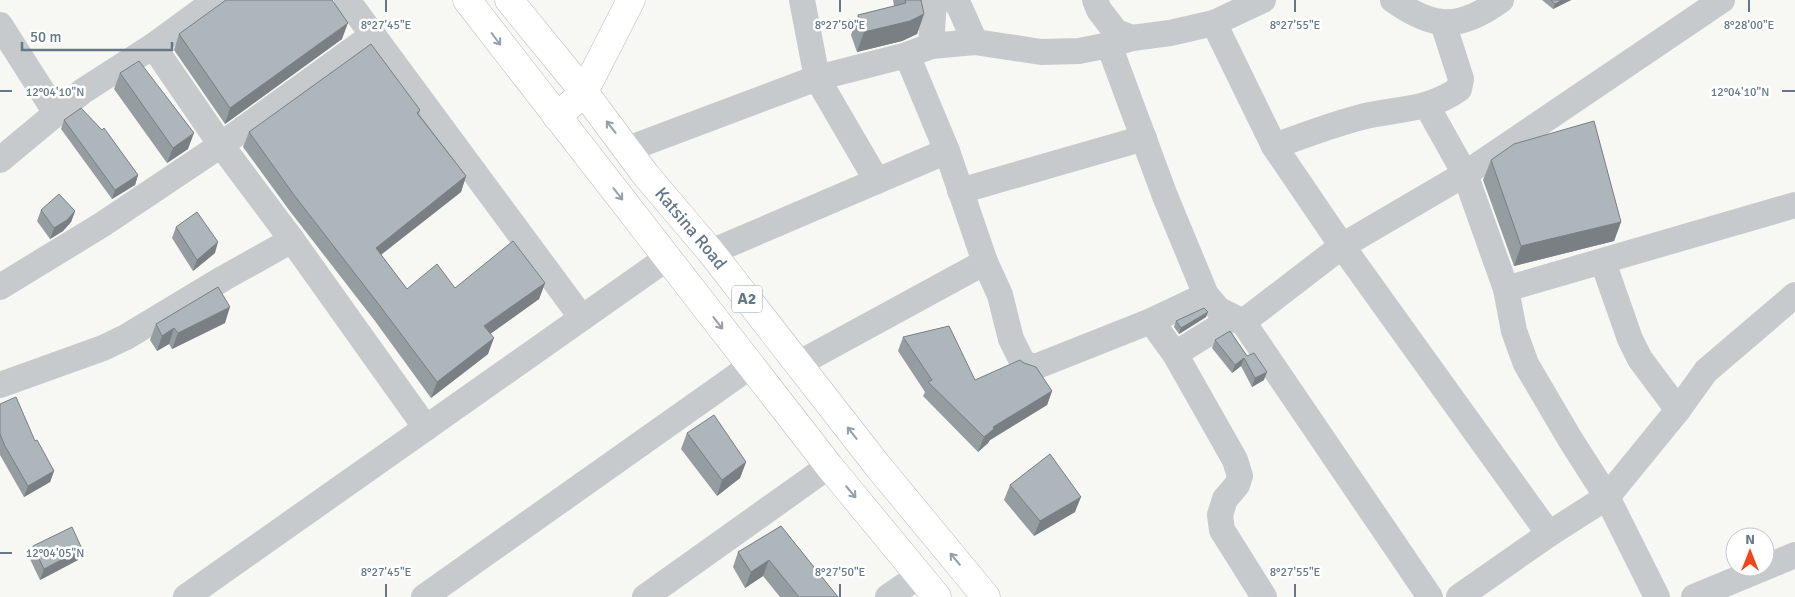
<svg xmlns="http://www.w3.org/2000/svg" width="1795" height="597" viewBox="0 0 1795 597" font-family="Signika,sans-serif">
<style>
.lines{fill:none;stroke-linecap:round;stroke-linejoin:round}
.major-casing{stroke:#b9bdc1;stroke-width:29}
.highway-casing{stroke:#b8bcbf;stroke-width:29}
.minor{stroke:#c6cacd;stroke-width:26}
.major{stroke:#fff;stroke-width:28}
.highway{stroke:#fff;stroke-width:28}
.wall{fill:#959da1}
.shaded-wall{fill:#797f83}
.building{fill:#adb6bb;stroke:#797f83}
.oneway{stroke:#92a0ab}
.ticks{fill:none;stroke:#647887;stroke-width:2}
.labels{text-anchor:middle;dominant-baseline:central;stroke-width:5;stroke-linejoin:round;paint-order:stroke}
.shield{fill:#fff;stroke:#92a0ab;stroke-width:1}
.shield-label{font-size:16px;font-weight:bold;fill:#647887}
.street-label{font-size:18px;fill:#647887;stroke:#fff}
.ticks-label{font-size:12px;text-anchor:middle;fill:#647887;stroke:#fff;stroke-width:5;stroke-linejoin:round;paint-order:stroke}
</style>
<rect width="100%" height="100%" fill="#f7f7f3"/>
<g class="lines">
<defs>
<polyline id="major" points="557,117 584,92 631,0"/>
<g id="highway">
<polyline points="467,0 829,466 937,597"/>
<path id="s1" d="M 509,0 L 584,92 L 645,174 L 711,252 L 877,465 L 986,597"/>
</g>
</defs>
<use href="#major" class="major-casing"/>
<use href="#highway" class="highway-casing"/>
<g class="minor">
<polyline points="347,0 582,318"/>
<polyline points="802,0 817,78 877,181"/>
<polyline points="954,0 960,8 975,42"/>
<polyline points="1095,0 1099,10 1116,32 1132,38 1170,33 1214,23 1263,0"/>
<path d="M 1393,0 C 1407,10 1425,21 1443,22 C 1463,24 1486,11 1501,0"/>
<polyline points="1214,23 1274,146 1342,246 1549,534"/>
<polyline points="0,25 56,113"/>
<polyline points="1109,45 1165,196 1206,295 1219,310 1243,322 1430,597"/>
<polyline points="153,46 221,145 292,240"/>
<polyline points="931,46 934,0"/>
<polyline points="907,55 947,151 985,262"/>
<polyline points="1427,106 1465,174 1506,289 1514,331 1526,364 1570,439 1607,497 1657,597"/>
<path d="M 1274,146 C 1306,135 1338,122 1370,115 C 1403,108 1429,110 1459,89 L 1461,79 L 1443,23"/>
<polyline points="628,149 817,78 907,55 931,46 975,42 1041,52 1079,51 1109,45 1132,38"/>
<polyline points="0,160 83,91 153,46 216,0"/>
<polyline points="960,191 1144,138"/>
<polyline points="711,252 947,151"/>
<polyline points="1603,262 1630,339 1640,359 1678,410"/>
<polyline points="0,287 103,224 221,145 373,35"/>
<polyline points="1506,289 1795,205"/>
<polyline points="1151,321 1175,354 1235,460 1240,476 1237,485 1225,499 1220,515 1222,530 1264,597"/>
<polyline points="1243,322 1342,246 1465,174 1722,0"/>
<polyline points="1175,354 1233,318"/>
<polyline points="798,364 985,262 1000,295 1011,339 1023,363 1035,367 1151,321 1206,295"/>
<polyline points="0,385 103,348 126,337 224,278 292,240 426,428"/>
<polyline points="186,597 667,258"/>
<polyline points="424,597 752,365"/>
<polyline points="645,597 829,466"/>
<polyline points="888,597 920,575"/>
<polyline points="1459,597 1549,534 1607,497 1678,410 1706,371 1795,295"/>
<polyline points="1694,597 1795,555"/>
</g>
<use href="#major" class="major"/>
<use href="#highway" class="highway"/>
</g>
<g class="wall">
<polygon points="893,0 921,0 924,14 917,34 902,41 857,52 851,35 858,15 894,6"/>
<polygon points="1542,0 1571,0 1553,9"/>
<polygon points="179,34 342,39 225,124 174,50"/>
<polygon points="120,73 188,149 167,163 114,89"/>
<polygon points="420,110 419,114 466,176 461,192 381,255 407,289 455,288 545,283 539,299 490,334 488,354 431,398 375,321 289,210 243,147 249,132"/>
<polygon points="64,120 138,175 135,185 112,199 61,129"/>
<polygon points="1491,160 1621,222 1614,241 1514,266 1483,180"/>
<polygon points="41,210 75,211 71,222 63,231 50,239 37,221"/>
<polygon points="176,227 215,253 193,271 172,238"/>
<polygon points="1206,317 1179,334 1174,327 1176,321"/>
<polygon points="225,323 172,349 169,344 157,351 150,340 156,324"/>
<polygon points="1230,331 1264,380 1252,387 1241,366 1232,373 1212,348 1215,340"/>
<polygon points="903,337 975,380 1052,391 1047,405 990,440 988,443 978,452 923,396 925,392 898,351"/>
<polygon points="0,404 35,441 54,471 50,482 24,497 0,455"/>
<polygon points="687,433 746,462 740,478 717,496 681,449"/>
<polygon points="1010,485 1075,512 1034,536 1004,500"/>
<polygon points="781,526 838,597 780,597 763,576 745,588 733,567 738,552"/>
<polygon points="33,546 82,549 78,560 40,580 29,557"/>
</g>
<g class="shaded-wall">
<polygon points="1562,0 1571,0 1553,9 1555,4"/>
<polygon points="924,14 917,34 902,41 857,52 864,32"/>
<polygon points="348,23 342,39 225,124 230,108"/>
<polygon points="194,133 188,149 167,163 173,148"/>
<polygon points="138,175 135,185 112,199 115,190"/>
<polygon points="466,176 461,192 370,263 376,248"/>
<polygon points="75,211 71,222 63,231 50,239 54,228"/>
<polygon points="1621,222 1614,241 1514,266 1521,246"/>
<polygon points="218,242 215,253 193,271 197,260"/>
<polygon points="545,283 539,299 479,342 484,326"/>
<polygon points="230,307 225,323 172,349 178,333"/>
<polygon points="1208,312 1206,317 1179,334 1181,328"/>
<polygon points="174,328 169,344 157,351 162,336"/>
<polygon points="494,338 488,354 431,398 437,382"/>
<polygon points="1244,358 1241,366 1232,373 1235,365"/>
<polygon points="1267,372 1264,380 1252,387 1255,378"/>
<polygon points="1052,391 1047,405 990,440 988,443 978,452 984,437 993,427"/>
<polygon points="746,462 740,478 717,496 722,480"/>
<polygon points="54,471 50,482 24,497 28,486"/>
<polygon points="1081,497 1075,512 1034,536 1040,521"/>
<polygon points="82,549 78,560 40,580 44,569"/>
<polygon points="769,560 763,576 745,588 751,572"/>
</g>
<g class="building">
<polygon points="226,0 332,0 348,23 230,108 179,34"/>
<polygon points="905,0 921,0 924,14 910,21 864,32 858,15 906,3"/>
<polygon points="1551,0 1562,0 1555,4"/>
<polygon points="371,44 420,110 417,113 466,176 376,248 407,289 437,264 455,288 513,241 545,283 484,326 494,338 437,382 380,306 294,195 249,132"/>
<polygon points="139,61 194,133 173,148 120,73"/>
<polygon points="81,108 102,130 104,128 138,175 115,190 64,120"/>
<polygon points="1594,121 1621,222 1521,246 1491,160 1514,144"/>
<polygon points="59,194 75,211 67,220 54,228 41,210"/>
<polygon points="197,212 218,242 197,260 176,227"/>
<polygon points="218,287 230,307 178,333 174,328 162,336 156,324"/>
<polygon points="1204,308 1208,312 1181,328 1176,321"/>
<polygon points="949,326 975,380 1020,360 1024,363 1036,367 1052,391 993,427 994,429 984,437 928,382 932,380 903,337"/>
<polygon points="1230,331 1247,356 1254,353 1267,372 1255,378 1244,358 1235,365 1215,340"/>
<polygon points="16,397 35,441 37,440 54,471 28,486 5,446 0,434 0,404"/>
<polygon points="714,415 746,462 722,480 687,433"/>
<polygon points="1050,454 1081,497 1040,521 1010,485"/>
<polygon points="781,526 838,597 799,597 769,560 751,572 738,552"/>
<polygon points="72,527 82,549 44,569 33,546"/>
</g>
<defs><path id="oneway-shaft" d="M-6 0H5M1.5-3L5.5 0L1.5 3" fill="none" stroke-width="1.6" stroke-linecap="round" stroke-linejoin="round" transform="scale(1.25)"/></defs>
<g class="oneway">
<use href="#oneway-shaft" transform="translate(496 39) rotate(53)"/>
<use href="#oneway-shaft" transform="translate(611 127) rotate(-128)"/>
<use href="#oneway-shaft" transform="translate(618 194) rotate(52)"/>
<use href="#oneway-shaft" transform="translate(718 323) rotate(52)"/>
<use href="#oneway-shaft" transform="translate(852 433) rotate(-128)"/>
<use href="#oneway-shaft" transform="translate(851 492) rotate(50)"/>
<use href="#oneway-shaft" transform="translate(955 559) rotate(-130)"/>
</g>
<path class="ticks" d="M 386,0 L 386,12M 840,0 L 840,12M 1295,0 L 1295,12M 1749,0 L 1749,12M 0,91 L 12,91M 1782,91 L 1795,91M 0,553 L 12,553M 386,584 L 386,597M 840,584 L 840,597M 1295,584 L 1295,597"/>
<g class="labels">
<rect class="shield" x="732" y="285.5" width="30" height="27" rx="4"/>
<g class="shield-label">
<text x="747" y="299">A2</text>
</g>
<g class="street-label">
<text stroke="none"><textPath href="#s1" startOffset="292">Katsina Road</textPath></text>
</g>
</g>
<g class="ticks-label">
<text x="386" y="29">8°27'45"E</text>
<text x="840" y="29">8°27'50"E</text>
<text x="1295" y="29">8°27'55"E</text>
<text x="1749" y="29">8°28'00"E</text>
<text x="55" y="96">12°04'10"N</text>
<text x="1740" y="96">12°04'10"N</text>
<text x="55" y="557">12°04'05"N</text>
<text x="386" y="576">8°27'45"E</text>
<text x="840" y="576">8°27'50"E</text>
<text x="1295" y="576">8°27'55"E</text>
</g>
<g transform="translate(1750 552)"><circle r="24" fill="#ffffff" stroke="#c1c9cf"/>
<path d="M0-4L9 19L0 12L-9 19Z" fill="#f0471a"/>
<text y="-8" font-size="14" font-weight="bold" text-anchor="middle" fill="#647887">N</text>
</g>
<path d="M22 42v8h150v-8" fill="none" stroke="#647887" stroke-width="2.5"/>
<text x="30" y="42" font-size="15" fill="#647887" stroke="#ffffff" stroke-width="4" paint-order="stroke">50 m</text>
</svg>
